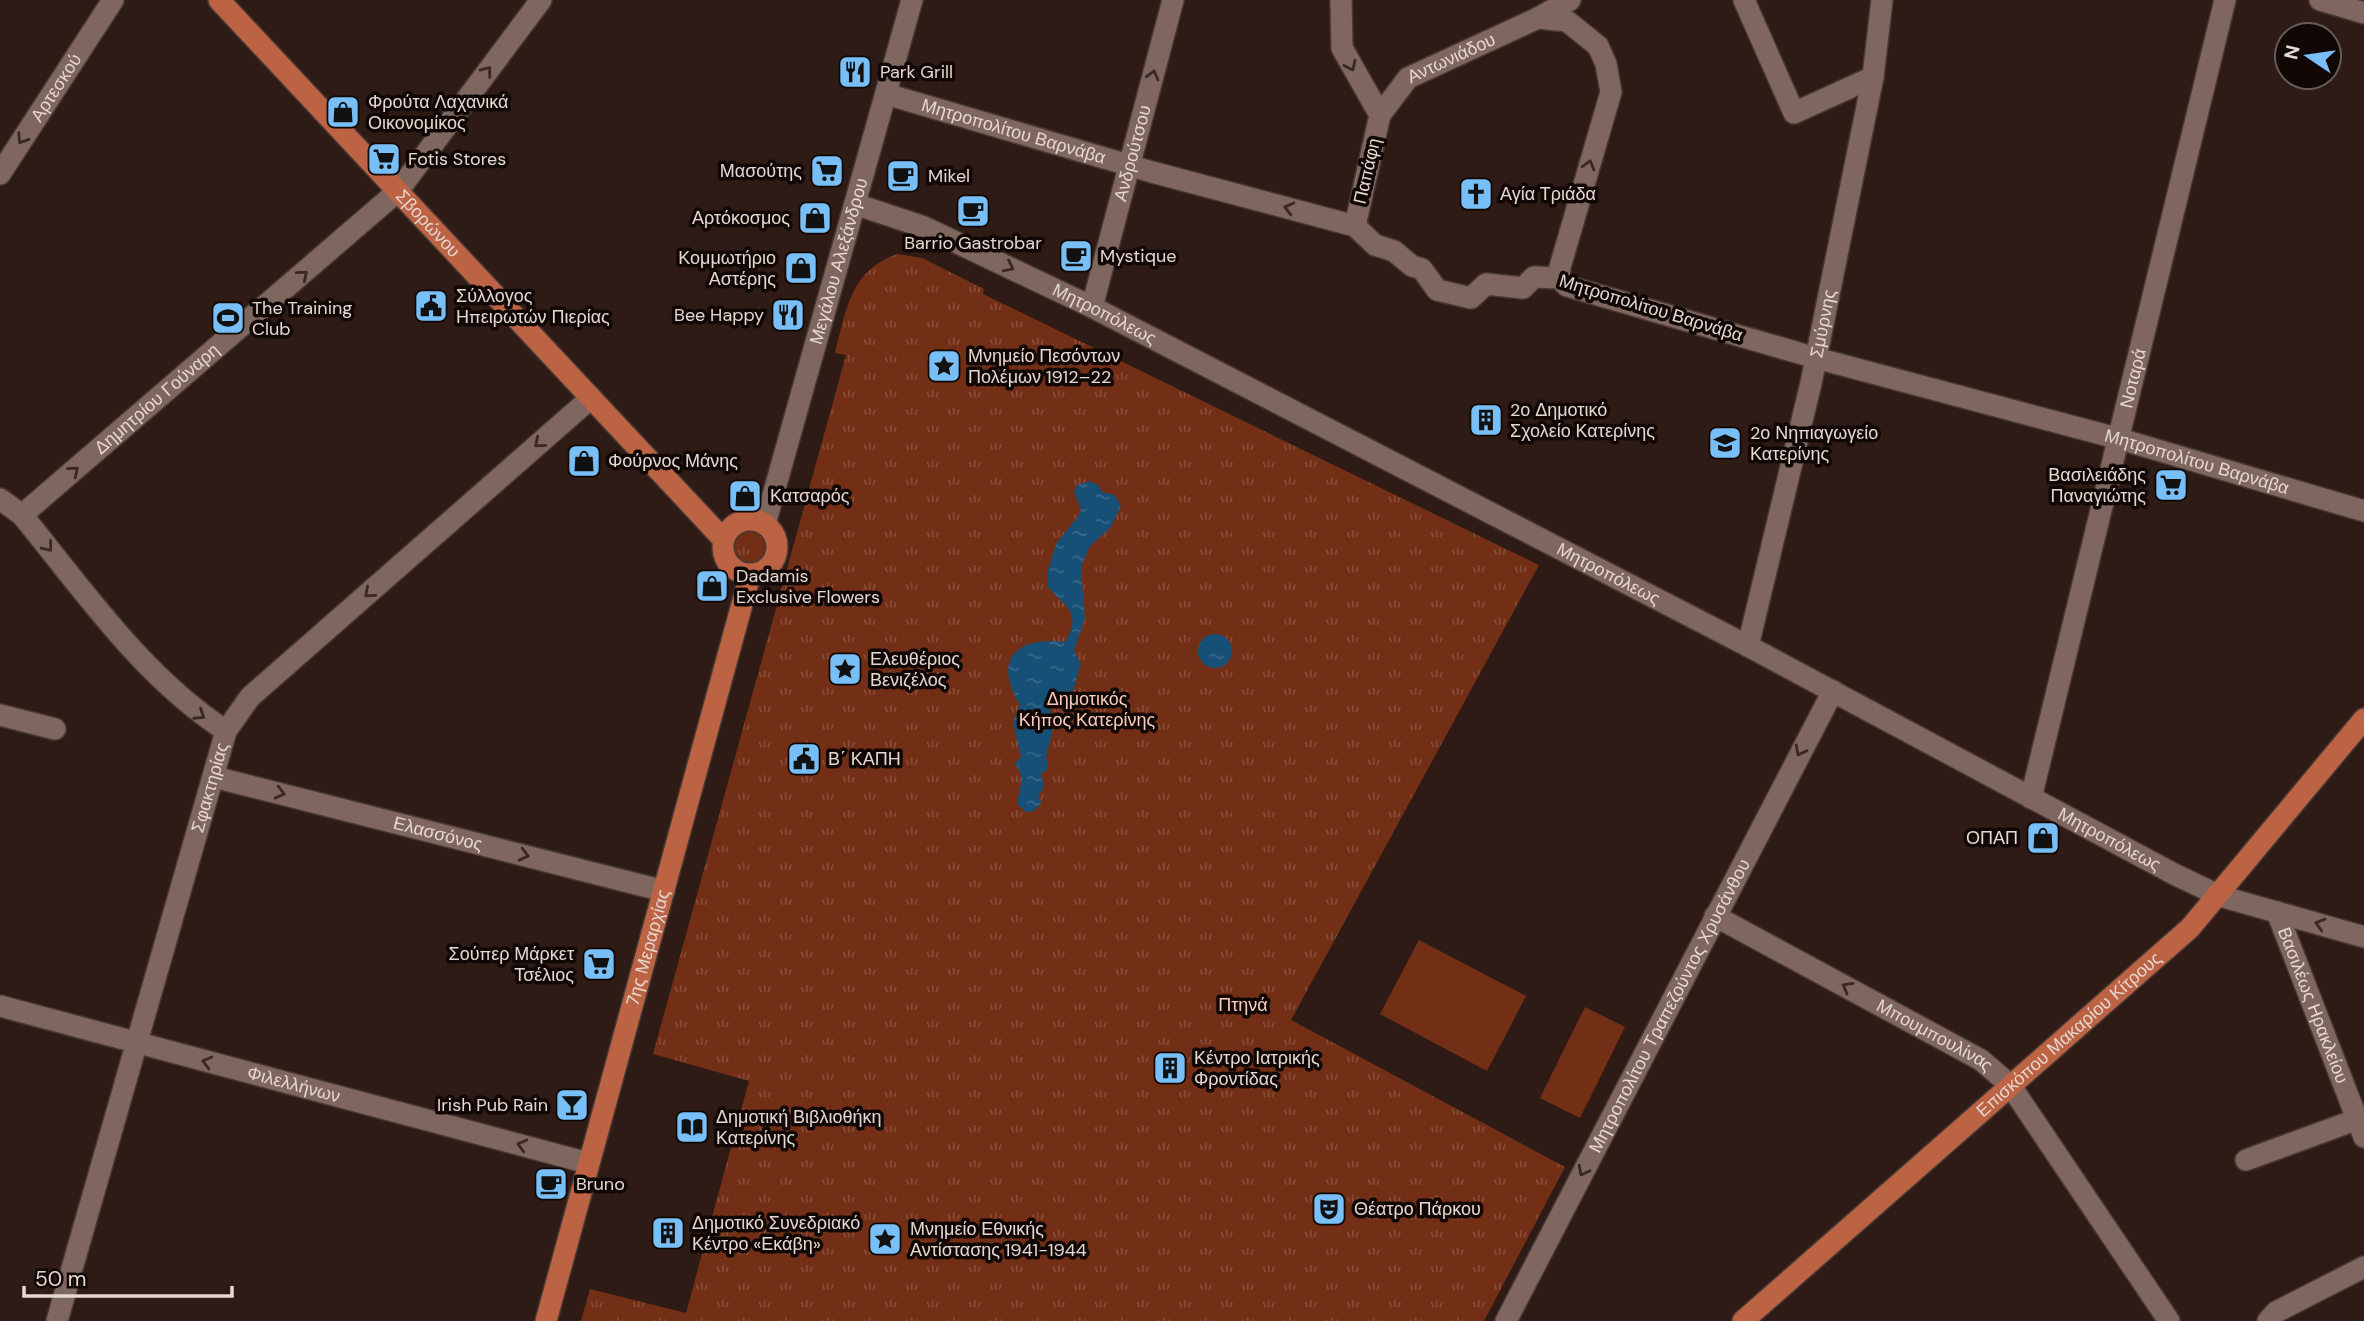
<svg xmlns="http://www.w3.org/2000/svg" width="2364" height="1321" viewBox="0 0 2364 1321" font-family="'DM Sans',sans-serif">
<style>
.green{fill:#732f16}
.park{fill:url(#park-tufts)}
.water{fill:url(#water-ripples)}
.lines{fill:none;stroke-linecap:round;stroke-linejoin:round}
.minor-casing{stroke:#483834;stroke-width:24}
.major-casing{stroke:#483834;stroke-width:24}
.minor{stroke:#7f675f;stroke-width:21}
.major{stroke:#bb6343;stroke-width:21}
.oneway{stroke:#382925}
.labels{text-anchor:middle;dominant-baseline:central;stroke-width:7;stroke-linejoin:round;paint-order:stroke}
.street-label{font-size:18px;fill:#e5d7d3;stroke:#110806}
.poi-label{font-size:18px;fill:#e5d7d3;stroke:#110806;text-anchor:start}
.park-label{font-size:18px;fill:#f9cdbd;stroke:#110806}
</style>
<defs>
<pattern id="park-tufts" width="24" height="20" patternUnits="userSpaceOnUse" patternTransform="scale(1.75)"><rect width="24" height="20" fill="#732f16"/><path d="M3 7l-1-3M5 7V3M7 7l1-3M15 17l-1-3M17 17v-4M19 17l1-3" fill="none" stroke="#874c37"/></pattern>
<pattern id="water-ripples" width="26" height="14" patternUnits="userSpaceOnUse" patternTransform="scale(1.75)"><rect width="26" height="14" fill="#175076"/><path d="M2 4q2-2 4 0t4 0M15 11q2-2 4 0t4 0" fill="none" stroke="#396889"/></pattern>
</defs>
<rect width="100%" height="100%" fill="#2e1b15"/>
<g class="green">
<polygon points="1419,940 1526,996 1487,1071 1380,1014"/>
<polygon points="1585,1007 1625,1027 1580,1118 1540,1098"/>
</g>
<g class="park">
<path d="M 897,254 L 922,258 L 984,289 L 983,294 L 1539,565 L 1291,1020 L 1565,1167 L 1484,1321 L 581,1321 L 590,1289 L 686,1313 L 749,1081 L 653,1054 L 846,355 L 835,353 C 847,309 849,272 897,254 Z"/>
<circle cx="750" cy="547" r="17"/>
</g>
<g class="water">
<path d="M 1090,481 L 1099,486 L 1102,492 L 1115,495 L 1121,506 L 1111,527 L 1090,546 L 1081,567 L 1085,619 L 1074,651 L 1081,664 L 1072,694 L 1048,704 L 1054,724 L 1046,757 L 1048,768 L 1041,775 L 1044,785 L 1038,798 L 1042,802 L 1034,811 L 1026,812 L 1017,804 L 1022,777 L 1015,763 L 1021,757 L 1013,722 L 1020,705 C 992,660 1016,636 1065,642 C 1083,612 1065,607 1048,587 L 1047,573 L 1056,544 L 1079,515 L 1081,509 L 1074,492 L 1077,485 Z"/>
<circle cx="1215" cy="651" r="17"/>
</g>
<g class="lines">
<defs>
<g id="minor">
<polyline points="1341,0 1342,48 1380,115 1355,226"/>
<polyline points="1744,0 1794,113 1873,77"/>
<polyline points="2320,0 2364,13"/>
<polyline points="1538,18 1570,0"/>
<path id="s1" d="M 886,94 L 1152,172 L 1355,226 L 1375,245 L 1394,251 L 1412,266 L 1422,269 L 1437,290 L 1471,298 L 1486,284 L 1523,288 L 1534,277 L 1559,278 L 1567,286 L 1816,358 L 2120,439 L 2364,511"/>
<path id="s2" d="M 1380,115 L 1408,78 L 1538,18 L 1567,21 L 1598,46 L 1606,64 L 1611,92 L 1560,267 L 1559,278"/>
<path id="s3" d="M 0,174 L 113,0"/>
<path id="s4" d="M 855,204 L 924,227 L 1092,307 L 1748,646 L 2174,874 L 2220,896 L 2364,937"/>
<path id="s5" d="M 1092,307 L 1173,0"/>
<path d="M 0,499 L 22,515 C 84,591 143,677 226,731"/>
<path id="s6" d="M 22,515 L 398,191 L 541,0"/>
<path id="s7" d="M 765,524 L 912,0"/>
<path id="s8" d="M 1748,646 L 1811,383 L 1873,77 L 1882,0"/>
<polyline points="0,715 55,729"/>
<path id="s9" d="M 214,777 L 664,891"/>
<path id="s10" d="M 2031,798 L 2225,0"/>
<path id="s11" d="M 2277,912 L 2364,1137"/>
<path id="s12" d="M 1715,916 L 1981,1060 L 2010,1085 L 2169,1321"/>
<path id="s13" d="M 0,1006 L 588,1163"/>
<polyline points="2246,1160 2358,1119"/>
<path id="s14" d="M 57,1321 L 226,731 L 250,697 L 591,398"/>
<path id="s15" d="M 1506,1321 L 1833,691"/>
<polyline points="2268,1321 2276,1312 2364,1267"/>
</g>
<g id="major">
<path id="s16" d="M 219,0 L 723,539"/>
<circle cx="750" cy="547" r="27"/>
<path id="s17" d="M 546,1321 L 750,575"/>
<path id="s18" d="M 1743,1321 L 2190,928 L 2364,719"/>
</g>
</defs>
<use href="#minor" class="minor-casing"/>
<use href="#major" class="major-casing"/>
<use href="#minor" class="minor"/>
<use href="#major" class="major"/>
</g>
<defs><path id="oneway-chevron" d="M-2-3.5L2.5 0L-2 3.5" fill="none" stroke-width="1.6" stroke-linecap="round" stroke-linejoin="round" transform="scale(1.75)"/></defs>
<g class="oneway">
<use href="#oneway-chevron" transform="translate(1351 66) rotate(64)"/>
<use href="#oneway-chevron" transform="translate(487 71) rotate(-53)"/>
<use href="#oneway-chevron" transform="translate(1153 75) rotate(-75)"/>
<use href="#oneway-chevron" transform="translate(22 139) rotate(123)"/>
<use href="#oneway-chevron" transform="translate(1589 165) rotate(-74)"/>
<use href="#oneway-chevron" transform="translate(1289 208) rotate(-165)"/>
<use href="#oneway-chevron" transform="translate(1009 267) rotate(26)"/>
<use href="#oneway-chevron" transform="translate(303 275) rotate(-41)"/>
<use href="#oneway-chevron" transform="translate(539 443) rotate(139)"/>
<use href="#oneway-chevron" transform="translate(74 471) rotate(-40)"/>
<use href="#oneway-chevron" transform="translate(48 547) rotate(51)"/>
<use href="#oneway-chevron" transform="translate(369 593) rotate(139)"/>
<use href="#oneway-chevron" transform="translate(200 715) rotate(33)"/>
<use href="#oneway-chevron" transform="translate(1800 751) rotate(118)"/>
<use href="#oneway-chevron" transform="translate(280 793) rotate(14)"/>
<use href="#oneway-chevron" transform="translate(524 855) rotate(14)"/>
<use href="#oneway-chevron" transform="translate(2320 924) rotate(-164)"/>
<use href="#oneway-chevron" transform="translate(1847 987) rotate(-151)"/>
<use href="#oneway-chevron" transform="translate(207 1062) rotate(-165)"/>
<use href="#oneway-chevron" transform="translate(522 1145) rotate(-165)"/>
<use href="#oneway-chevron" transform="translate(1583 1171) rotate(117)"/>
</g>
<defs>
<symbol id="restaurant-square" viewBox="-11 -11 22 22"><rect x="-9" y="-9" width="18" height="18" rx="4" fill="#78bff7" stroke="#110806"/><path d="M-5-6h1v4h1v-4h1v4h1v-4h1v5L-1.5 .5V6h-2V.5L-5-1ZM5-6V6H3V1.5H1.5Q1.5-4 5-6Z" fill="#111"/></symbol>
<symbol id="shop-square" viewBox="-11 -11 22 22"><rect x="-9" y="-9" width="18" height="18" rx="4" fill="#78bff7" stroke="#110806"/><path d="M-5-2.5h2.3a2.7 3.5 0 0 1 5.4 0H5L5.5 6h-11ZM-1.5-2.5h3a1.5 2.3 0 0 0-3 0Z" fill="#111"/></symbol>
<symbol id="supermarket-square" viewBox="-11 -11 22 22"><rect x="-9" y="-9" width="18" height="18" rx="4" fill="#78bff7" stroke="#110806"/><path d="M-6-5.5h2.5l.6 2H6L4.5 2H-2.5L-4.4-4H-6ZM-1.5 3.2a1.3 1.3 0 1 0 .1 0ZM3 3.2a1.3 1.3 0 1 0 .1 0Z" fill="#111"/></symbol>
<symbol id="cafe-square" viewBox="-11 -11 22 22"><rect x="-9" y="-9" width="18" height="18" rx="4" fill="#78bff7" stroke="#110806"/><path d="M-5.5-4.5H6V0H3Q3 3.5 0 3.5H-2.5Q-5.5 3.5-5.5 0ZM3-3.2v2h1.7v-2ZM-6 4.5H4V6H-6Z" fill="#111"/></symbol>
<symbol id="church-square" viewBox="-11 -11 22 22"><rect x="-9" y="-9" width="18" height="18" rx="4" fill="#78bff7" stroke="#110806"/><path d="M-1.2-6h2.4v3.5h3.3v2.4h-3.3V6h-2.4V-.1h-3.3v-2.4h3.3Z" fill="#111"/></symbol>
<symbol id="civic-square" viewBox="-11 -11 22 22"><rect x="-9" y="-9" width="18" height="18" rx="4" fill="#78bff7" stroke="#110806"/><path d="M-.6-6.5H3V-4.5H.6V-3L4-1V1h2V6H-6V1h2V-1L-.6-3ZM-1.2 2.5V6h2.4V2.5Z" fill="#111"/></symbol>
<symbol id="stadium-square" viewBox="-11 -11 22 22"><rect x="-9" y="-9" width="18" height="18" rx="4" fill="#78bff7" stroke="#110806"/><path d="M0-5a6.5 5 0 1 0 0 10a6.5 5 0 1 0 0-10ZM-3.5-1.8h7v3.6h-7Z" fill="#111"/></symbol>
<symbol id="sight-square" viewBox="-11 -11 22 22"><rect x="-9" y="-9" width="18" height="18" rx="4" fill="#78bff7" stroke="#110806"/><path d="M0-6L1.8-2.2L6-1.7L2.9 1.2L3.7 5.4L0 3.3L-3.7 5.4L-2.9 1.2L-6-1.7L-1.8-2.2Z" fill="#111"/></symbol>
<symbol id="building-square" viewBox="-11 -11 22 22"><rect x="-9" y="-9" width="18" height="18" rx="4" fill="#78bff7" stroke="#110806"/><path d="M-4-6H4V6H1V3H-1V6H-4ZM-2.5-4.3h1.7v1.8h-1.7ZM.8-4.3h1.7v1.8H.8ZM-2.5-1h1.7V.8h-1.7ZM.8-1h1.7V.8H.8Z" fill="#111"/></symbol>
<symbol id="school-square" viewBox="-11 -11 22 22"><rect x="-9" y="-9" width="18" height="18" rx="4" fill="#78bff7" stroke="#110806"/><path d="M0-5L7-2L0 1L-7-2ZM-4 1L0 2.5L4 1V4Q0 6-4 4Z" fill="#111"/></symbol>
<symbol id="bar-square" viewBox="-11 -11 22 22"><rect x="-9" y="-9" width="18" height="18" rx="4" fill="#78bff7" stroke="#110806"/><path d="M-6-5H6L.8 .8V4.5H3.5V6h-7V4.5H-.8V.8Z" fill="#111"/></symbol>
<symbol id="library-square" viewBox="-11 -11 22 22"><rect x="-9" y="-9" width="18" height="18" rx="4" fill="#78bff7" stroke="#110806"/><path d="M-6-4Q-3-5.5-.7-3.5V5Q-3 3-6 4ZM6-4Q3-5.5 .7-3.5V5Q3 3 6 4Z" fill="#111"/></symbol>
<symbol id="theatre-square" viewBox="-11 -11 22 22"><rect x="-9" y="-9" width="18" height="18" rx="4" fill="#78bff7" stroke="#110806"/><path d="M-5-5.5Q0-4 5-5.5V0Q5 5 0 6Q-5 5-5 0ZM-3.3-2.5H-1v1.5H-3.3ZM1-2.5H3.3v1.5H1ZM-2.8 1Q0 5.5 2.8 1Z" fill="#111"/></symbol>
</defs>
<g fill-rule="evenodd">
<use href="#restaurant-square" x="836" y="53" width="38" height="38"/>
<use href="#shop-square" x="324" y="93" width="38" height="38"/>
<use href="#supermarket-square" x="365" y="140" width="38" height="38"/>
<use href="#supermarket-square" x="808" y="152" width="38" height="38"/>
<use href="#cafe-square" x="884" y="157" width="38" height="38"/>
<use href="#church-square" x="1457" y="175" width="38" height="38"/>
<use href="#cafe-square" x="954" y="192" width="38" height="38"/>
<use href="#shop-square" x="796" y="199" width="38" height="38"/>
<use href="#cafe-square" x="1057" y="237" width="38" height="38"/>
<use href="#shop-square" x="782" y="249" width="38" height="38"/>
<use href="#civic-square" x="412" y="287" width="38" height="38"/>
<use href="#restaurant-square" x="769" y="296" width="38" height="38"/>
<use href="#stadium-square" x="209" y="299" width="38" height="38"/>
<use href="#sight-square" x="925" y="347" width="38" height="38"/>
<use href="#building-square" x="1467" y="401" width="38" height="38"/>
<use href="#school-square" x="1706" y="424" width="38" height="38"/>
<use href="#shop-square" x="565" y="442" width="38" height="38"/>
<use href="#supermarket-square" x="2152" y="466" width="38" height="38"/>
<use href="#shop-square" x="726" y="477" width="38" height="38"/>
<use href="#shop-square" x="693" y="567" width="38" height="38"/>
<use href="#sight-square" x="826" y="650" width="38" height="38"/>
<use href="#civic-square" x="785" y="740" width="38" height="38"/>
<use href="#shop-square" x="2024" y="819" width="38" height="38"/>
<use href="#supermarket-square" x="580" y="945" width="38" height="38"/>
<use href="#building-square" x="1151" y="1049" width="38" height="38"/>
<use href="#bar-square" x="553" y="1086" width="38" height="38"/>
<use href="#library-square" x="673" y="1108" width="38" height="38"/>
<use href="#cafe-square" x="532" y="1165" width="38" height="38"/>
<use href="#theatre-square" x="1310" y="1190" width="38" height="38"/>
<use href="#building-square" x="649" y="1214" width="38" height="38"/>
<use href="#sight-square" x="866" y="1220" width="38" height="38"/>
</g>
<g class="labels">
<g class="street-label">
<text stroke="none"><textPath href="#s2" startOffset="94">Αντωνιάδου</textPath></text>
<text stroke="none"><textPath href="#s3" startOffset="103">Αρτεσκού</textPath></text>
<text stroke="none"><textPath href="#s1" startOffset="133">Μητροπολίτου Βαρνάβα</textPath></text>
<text stroke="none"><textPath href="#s5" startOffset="159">Ανδρούτσου</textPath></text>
<text transform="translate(1367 171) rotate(-77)">Παπάφη</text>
<text stroke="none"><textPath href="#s16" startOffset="306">Σβορώνου</textPath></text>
<text stroke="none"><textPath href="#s7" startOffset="273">Μεγάλου Αλεξάνδρου</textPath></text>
<text transform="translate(1651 308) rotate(17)">Μητροπολίτου Βαρνάβα</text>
<text stroke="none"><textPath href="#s4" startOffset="273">Μητροπόλεως</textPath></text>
<text stroke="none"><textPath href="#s8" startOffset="331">Σμύρνης</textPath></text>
<text stroke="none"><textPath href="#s10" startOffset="432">Νοταρά</textPath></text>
<text stroke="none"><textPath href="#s6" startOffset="178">Δημητρίου Γούναρη</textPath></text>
<text stroke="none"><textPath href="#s1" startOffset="1393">Μητροπολίτου Βαρνάβα</textPath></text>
<text stroke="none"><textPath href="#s4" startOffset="840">Μητροπόλεως</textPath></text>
<text stroke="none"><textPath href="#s14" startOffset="555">Σφακτηρίας</textPath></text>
<text stroke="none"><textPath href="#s9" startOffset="231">Ελασσόνος</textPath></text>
<text stroke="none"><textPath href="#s4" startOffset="1407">Μητροπόλεως</textPath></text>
<text stroke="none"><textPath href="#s17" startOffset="387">7ης Μεραρχίας</textPath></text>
<text stroke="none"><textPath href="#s11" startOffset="100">Βασιλέως Ηρακλείου</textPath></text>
<text stroke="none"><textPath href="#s15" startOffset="355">Μητροπολίτου Τραπεζούντος Χρυσάνθου</textPath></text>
<text stroke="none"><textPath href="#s18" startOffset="434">Επισκόπου Μακαρίου Κίτρους</textPath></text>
<text stroke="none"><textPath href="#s12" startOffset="250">Μπουμπουλίνας</textPath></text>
<text stroke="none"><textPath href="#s13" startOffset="304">Φιλελλήνων</textPath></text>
</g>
<g class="poi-label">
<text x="880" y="72">Park Grill</text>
<text x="368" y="102">Φρούτα Λαχανικά<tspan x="368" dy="21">Οικονομίκος</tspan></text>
<text x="408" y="159">Fotis Stores</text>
<text x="802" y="171" text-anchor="end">Μασούτης</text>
<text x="928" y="176">Mikel</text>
<text x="1500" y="194">Αγία Τριάδα</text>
<text x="790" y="218" text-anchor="end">Αρτόκοσμος</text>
<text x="973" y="243" text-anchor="middle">Barrio Gastrobar</text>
<text x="1100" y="256">Mystique</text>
<text x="776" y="258" text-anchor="end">Κομμωτήριο<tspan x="776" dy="21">Αστέρης</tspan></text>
<text x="456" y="296">Σύλλογος<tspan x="456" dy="21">Ηπειρωτών Πιερίας</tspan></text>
<text x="252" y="308">The Training<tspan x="252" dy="21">Club</tspan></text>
<text x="764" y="315" text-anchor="end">Bee Happy</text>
<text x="968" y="356">Μνημείο Πεσόντων<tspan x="968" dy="21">Πολέμων 1912–22</tspan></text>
<text x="1510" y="410">2ο Δημοτικό<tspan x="1510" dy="21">Σχολείο Κατερίνης</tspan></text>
<text x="1750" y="433">2ο Νηπιαγωγείο<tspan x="1750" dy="21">Κατερίνης</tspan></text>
<text x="608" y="461">Φούρνος Μάνης</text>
<text x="2146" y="475" text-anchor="end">Βασιλειάδης<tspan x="2146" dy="21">Παναγιώτης</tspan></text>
<text x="770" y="496">Κατσαρός</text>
<text x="736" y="576">Dadamis<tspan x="736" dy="21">Exclusive Flowers</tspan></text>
<text x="870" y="659">Ελευθέριος<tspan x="870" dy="21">Βενιζέλος</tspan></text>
<text x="828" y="759">Β΄ ΚΑΠΗ</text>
<text x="2018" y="838" text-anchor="end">ΟΠΑΠ</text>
<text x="574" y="954" text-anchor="end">Σούπερ Μάρκετ<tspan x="574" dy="21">Τσέλιος</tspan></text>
<text x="1194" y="1058">Κέντρο Ιατρικής<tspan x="1194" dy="21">Φροντίδας</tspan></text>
<text x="548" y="1105" text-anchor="end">Irish Pub Rain</text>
<text x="716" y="1117">Δημοτική Βιβλιοθήκη<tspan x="716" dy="21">Κατερίνης</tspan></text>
<text x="576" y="1184">Bruno</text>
<text x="1354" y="1209">Θέατρο Πάρκου</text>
<text x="692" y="1223">Δημοτικό Συνεδριακό<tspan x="692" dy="21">Κέντρο «Εκάβη»</tspan></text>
<text x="910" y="1229">Μνημείο Εθνικής<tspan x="910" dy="21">Αντίστασης 1941-1944</tspan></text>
</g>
<g class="park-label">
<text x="1087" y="699">Δημοτικός<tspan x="1087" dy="21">Κήπος Κατερίνης</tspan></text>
<text x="1243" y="1005">Πτηνά</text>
</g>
</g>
<g transform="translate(2308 56) rotate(283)"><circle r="33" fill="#110806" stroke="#665b58" stroke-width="2"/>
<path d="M0-5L12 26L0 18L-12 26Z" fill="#78bff7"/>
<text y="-10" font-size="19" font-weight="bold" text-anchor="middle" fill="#e5d7d3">N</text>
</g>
<path d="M24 1286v10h208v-10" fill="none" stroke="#e5d7d3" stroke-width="3.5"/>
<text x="35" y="1286" font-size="21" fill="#e5d7d3" stroke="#110806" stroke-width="5" paint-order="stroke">50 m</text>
</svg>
